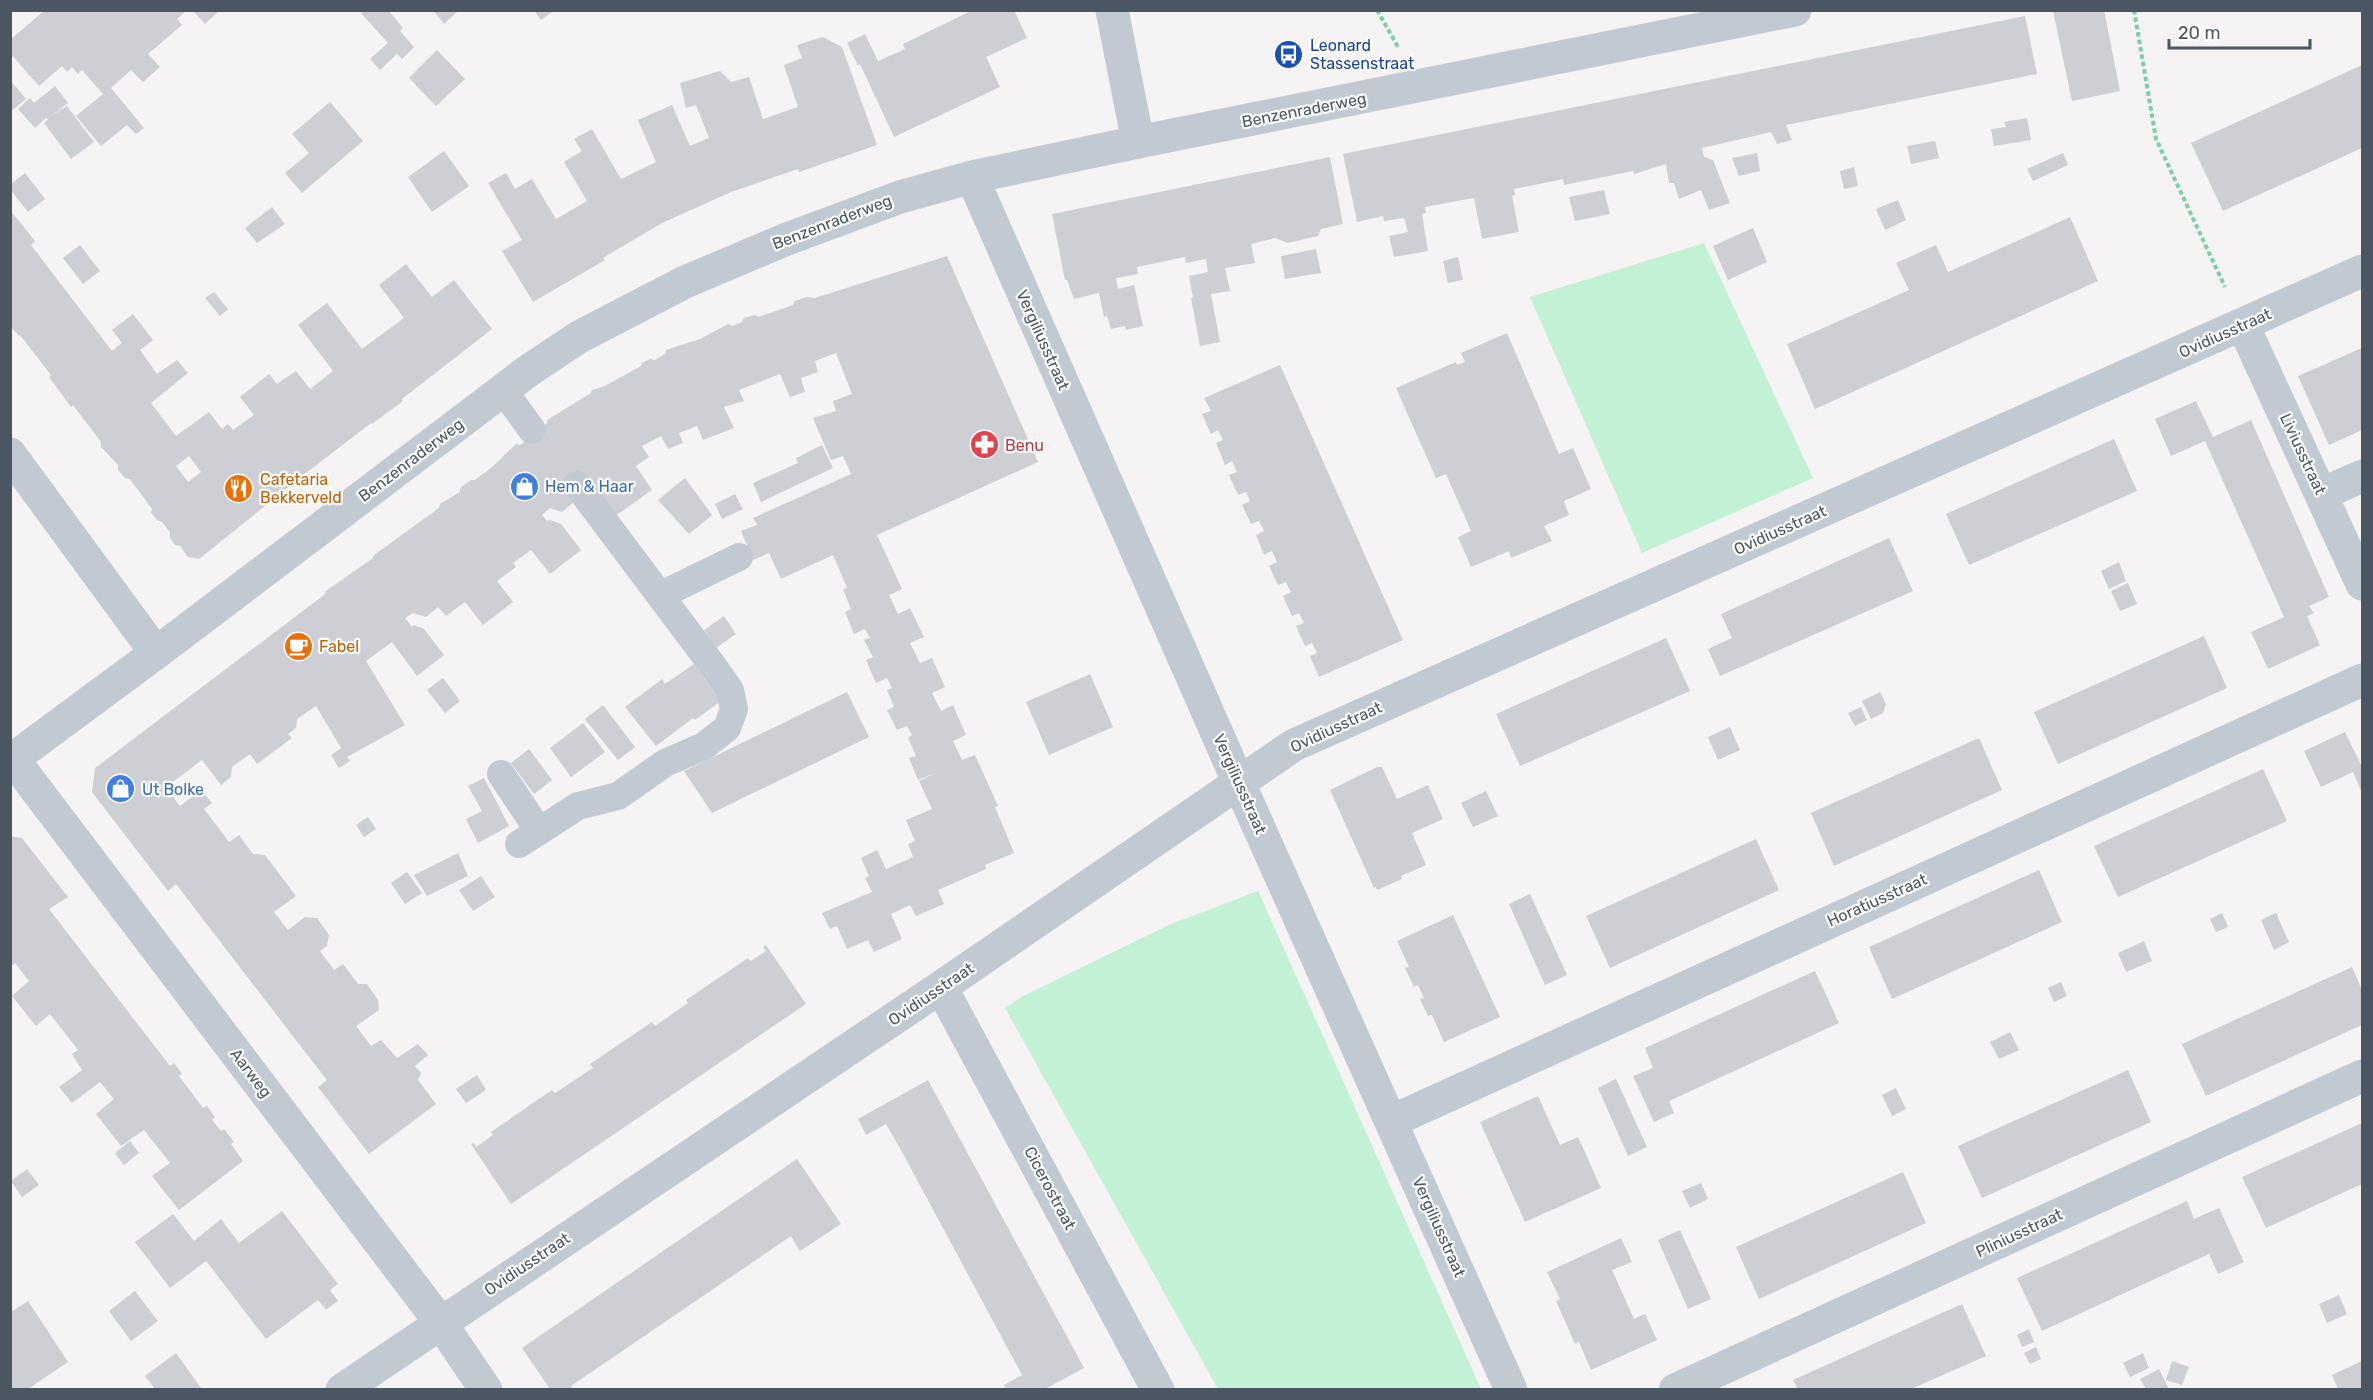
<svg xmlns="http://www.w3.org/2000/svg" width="2373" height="1400" viewBox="0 0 2373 1400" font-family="Rubik,sans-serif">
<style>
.green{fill:#c3f1d5}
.building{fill:#cdcfd5;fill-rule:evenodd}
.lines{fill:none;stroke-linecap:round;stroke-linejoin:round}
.path{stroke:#7ad0a6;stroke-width:4;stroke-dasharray:4.5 3;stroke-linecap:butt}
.service{stroke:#c1cad2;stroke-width:28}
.minor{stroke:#c1cad2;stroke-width:33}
.labels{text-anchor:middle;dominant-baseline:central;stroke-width:4.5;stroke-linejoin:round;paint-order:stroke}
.transit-label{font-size:16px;fill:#164399;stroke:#fff;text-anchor:start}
.street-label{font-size:16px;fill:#4a5661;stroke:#fff}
.health-label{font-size:16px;fill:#be3a42;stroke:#fff;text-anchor:start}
.food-label{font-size:16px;fill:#c56008;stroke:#fff;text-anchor:start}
.shop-label{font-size:16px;fill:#366cbe;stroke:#fff;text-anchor:start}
</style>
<rect width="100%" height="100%" fill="#f5f3f3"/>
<g class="green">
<polygon points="1704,243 1813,478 1642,553 1530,297"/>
<polygon points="1258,891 1481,1389 1218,1389 1005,1008 1023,996 1171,924"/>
</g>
<g class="building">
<polygon points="45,10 187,10 177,19 182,25 148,54 160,67 143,82 131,70 111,88 144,128 136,134 127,125 101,146 76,116 103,94 82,70 78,74 72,67 67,72 62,66 39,86 10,53 10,40"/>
<polygon points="192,10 220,10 205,24"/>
<polygon points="364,10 388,10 403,28 400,31 414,47 402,59 397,54 380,70 370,59 388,43 361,13"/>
<polygon points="433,10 459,10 444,24"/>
<polygon points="534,10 555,10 541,20"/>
<polygon points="973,10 1014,10 1027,38 986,57 1000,87 894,137 860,64 858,66 847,43 865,34 878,61 905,49 903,44"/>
<polygon points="2104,10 2120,91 2072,101 2053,11"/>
<polygon points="2025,16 2037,74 1786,125 1792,140 1777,144 1771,132 1702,148 1704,157 1713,160 1730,203 1709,210 1701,190 1679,199 1674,183 1669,183 1666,164 1634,174 1633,171 1564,185 1563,179 1514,189 1515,195 1512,196 1519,232 1482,239 1474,198 1425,207 1426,213 1422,214 1428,251 1394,257 1389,236 1408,232 1404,218 1384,221 1383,216 1357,222 1343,154"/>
<polygon points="823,37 842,47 877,145 799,172 798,169 731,192 662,223 603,258 605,260 533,302 502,251 522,240 488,183 506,173 515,189 532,179 556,219 587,201 564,162 582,151 574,139 592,129 621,179 656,162 638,120 672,105 690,146 709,138 696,105 686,108 680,83 720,71 731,82 749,77 763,119 798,107 784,65 802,58 797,45"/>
<polygon points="437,50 465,79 436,106 409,78"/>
<polygon points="2362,65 2362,148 2223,211 2191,143"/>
<polygon points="10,80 26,99 10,112"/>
<polygon points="55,86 68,103 51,116 67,106 94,142 71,159 44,123 48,119 46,118 35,128 18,109 30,98 34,103"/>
<polygon points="330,102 363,141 302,193 285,173 309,153 292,134"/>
<polygon points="2027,118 2031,140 1994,146 1991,129 2006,127 2004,122"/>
<polygon points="1935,141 1939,158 1911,164 1907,146"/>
<polygon points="444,151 469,186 432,212 408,177"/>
<polygon points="1757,153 1760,171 1739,176 1732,158"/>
<polygon points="2063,153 2068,165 2033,181 2027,169"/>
<polygon points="1330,157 1343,224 1321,229 1318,236 1288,243 1275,238 1251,244 1255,263 1225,268 1230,291 1211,294 1220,342 1200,346 1191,298 1193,298 1189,276 1208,272 1206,259 1186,263 1185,257 1137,267 1138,274 1116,278 1118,289 1134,285 1143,326 1126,330 1125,326 1111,329 1107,316 1104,317 1099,293 1074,299 1067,280 1065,280 1052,214"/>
<polygon points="1854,167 1858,186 1844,189 1840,171"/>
<polygon points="25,173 45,199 28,212 10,189 10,185"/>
<polygon points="1604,190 1610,214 1575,221 1569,197"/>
<polygon points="1898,200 1906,220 1885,230 1876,209"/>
<polygon points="272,207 285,224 257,243 245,228"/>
<path d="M 10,210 L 35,241 L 31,245 L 112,351 L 122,343 L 112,330 L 133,314 L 153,340 L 140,350 L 157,374 L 177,360 L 188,373 L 151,403 L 176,436 L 209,412 L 222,429 L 228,424 L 233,430 L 254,415 L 240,397 L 269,374 L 277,384 L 296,371 L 310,389 L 333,371 L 298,325 L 327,303 L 362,349 L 404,318 L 379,285 L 406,264 L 432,297 L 454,280 L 492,329 L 402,399 L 403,401 L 388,412 L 372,424 L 371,423 L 301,477 L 199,559 L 188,557 L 180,546 L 175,545 L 170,538 L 170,532 L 162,522 L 157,520 L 151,513 L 152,509 L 130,479 L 125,478 L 118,470 L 118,465 L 101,447 L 101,442 L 73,405 L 71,407 L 49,377 L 51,375 L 20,335 L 19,336 L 10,326 ZM 189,456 L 201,472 L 188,482 L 176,466 Z"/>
<polygon points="2070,217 2098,281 1815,409 1787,344 1909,290 1896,263 1936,245 1948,272"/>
<polygon points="1753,228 1767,262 1728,280 1713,246"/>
<polygon points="80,245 100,271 83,284 63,258"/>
<polygon points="1316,249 1321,273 1285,279 1281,256"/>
<polygon points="947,256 1038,462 877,535 902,589 889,595 898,614 910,608 924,637 910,643 920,663 932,658 945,687 932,693 941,711 953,705 966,735 953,741 962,760 975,755 998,806 995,807 1014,853 985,865 986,869 938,890 944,904 916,916 910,905 891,914 902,939 874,952 868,940 847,949 837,926 830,929 822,913 872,892 865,878 869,876 861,858 877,850 886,869 913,857 908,844 915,841 906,820 932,809 919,781 935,773 918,780 909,758 916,756 908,738 912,735 907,726 897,730 887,710 894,707 887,690 892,688 887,678 876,683 866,660 873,657 864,640 870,638 865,629 854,634 845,612 851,609 843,589 847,588 833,555 781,579 769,553 753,560 741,531 757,525 753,518 851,474 843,456 831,460 813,418 836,411 833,401 852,394 836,353 815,361 818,372 801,378 805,392 790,397 780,374 739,390 744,401 724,407 734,428 703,440 697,426 679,433 683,443 668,449 661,436 642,446 649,457 636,466 652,490 614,517 575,501 562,512 550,508 542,515 547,521 550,520 561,524 581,550 550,574 531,550 513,563 516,567 497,581 513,602 483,625 465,602 446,616 438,607 426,617 413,613 405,618 412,627 414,625 424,629 444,655 417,676 392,642 366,661 405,725 347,757 350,761 339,768 331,755 341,748 316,706 297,719 296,728 288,734 292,738 257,764 250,754 232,767 231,777 221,785 202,760 166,787 180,806 201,790 212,803 204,809 229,842 239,835 253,854 265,855 296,896 274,912 288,930 305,917 317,918 329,935 327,946 320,951 334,970 343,964 358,984 367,984 378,1000 379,1010 356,1026 371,1046 381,1040 397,1058 418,1044 428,1055 415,1066 421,1073 418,1080 436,1104 369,1154 318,1087 327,1080 302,1048 176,884 168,891 92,792 95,768 324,595 326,591 373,558 374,555 439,508 440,504 460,492 460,488 471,480 475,480 491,468 516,444 520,445 528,439 547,423 547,420 591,393 592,390 605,386 641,366 642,363 650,359 655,360 665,354 666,350 700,339 728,324 732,326 742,322 744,318 755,315 758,317 793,305 795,301 807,297 815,298"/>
<polygon points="1458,257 1463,280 1448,283 1443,261"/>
<polygon points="214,292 228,309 220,316 205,298"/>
<polygon points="1507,333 1559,454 1573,448 1591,489 1564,501 1569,515 1544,526 1552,541 1511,558 1509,551 1471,567 1458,537 1471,531 1446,474 1436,478 1396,388 1456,362 1457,365 1465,362 1461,353"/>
<polygon points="2362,348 2362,430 2329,445 2298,376"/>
<polygon points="1280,365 1403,640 1319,677 1310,656 1317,653 1312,643 1305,646 1296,626 1304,623 1299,613 1292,616 1283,596 1291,592 1286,582 1278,585 1269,566 1277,562 1272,551 1264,555 1256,535 1264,531 1259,521 1251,524 1242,505 1250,501 1246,492 1238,495 1229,475 1237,472 1232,461 1225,465 1216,443 1223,440 1218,430 1211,434 1202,414 1211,411 1204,398"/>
<polygon points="2196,401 2213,437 2251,420 2329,597 2309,606 2314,613 2307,616 2320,645 2268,669 2251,632 2284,617 2205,441 2171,456 2155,419"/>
<polygon points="2114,439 2137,491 1969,565 1946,514"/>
<polygon points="822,445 833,468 761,502 753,483 798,463 796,458"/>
<polygon points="685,478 712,515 689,534 658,500"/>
<polygon points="735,494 743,509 722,519 715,504"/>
<polygon points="1889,538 1913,591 1720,676 1708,649 1732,638 1721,614"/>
<polygon points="2119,562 2126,581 2109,589 2101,571"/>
<polygon points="2128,583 2137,604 2120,611 2111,591"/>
<polygon points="724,616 736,634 716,648 704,630"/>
<polygon points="2204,636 2227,688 2058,764 2034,712"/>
<polygon points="1666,638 1690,691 1520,766 1496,714"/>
<polygon points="694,664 721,701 695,720 693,718 656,746 625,707 662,679 665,684"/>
<polygon points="1090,674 1113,727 1049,755 1026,702"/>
<polygon points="443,678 460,701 445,713 427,690"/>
<polygon points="847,692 869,737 712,813 684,771"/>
<polygon points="1880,692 1886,704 1883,713 1871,719 1862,701"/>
<polygon points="603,705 635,747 618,760 585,719"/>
<polygon points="1861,707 1867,720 1855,726 1848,713"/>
<polygon points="583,723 605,752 571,777 550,748"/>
<polygon points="1730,727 1740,750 1718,760 1708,737"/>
<polygon points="2345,732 2362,767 2362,793 2353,772 2321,787 2304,751"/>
<polygon points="1979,738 2002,790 1834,866 1811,813"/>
<polygon points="529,749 552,780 534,794 511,763"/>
<polygon points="1377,767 1382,767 1397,799 1428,785 1443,819 1412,833 1426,865 1401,876 1402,879 1377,890 1376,887 1374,888 1330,790"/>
<polygon points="2263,769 2287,821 2118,897 2094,846"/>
<polygon points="484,778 509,826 478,843 466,819 482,811 468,786"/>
<polygon points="1486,791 1498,816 1473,827 1461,803"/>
<polygon points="368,817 376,829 364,837 356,825"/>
<polygon points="10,836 22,838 68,897 49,909 170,1066 174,1063 182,1074 179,1076 203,1108 207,1106 215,1117 212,1120 221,1131 224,1129 234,1142 231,1144 243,1161 179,1210 152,1176 170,1163 144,1130 121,1146 96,1114 114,1099 100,1082 72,1103 59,1087 82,1070 72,1054 78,1050 50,1014 36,1026 12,996 29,981 15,963 10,967"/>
<polygon points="1756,839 1779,890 1610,968 1586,916"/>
<polygon points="458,853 468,876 427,896 414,875"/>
<polygon points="2039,870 2062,922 1892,999 1869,947"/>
<polygon points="407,872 422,893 405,904 391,883"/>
<polygon points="481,876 495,897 473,911 459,890"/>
<polygon points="1530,894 1567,975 1545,985 1509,904"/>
<polygon points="2222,913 2228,927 2216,932 2210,919"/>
<polygon points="2276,913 2289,942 2274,950 2261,920"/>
<polygon points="1453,915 1500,1017 1444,1042 1432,1015 1428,1016 1420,999 1424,998 1418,985 1414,987 1405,968 1409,967 1397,941"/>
<polygon points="2144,941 2152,961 2126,972 2118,953"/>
<polygon points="766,945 806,1004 511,1204 471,1144 474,1143 476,1147 493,1135 491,1132 552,1090 555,1093 593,1068 590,1064 652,1022 655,1026 688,1003 686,1000 748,958 751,961 766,951 763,947"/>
<polygon points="2352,967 2362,990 2362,1025 2206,1096 2182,1044"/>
<polygon points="1815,971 1839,1023 1669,1101 1674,1113 1654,1122 1633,1076 1653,1068 1645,1048"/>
<polygon points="2061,982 2067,996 2054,1002 2048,988"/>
<polygon points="2010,1032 2019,1050 1999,1059 1990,1042"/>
<polygon points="2128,1070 2151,1122 1982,1198 1958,1146"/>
<polygon points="477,1075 486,1090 466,1103 456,1089"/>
<polygon points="1616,1079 1647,1147 1628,1156 1598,1088"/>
<polygon points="928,1080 1084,1368 1045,1389 1006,1389 1004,1385 1022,1375 901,1150 886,1124 866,1135 858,1119"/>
<polygon points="1896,1088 1906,1109 1892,1116 1882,1095"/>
<polygon points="1538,1096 1560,1145 1578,1137 1601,1188 1525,1222 1480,1122"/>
<polygon points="2362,1123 2362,1184 2266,1228 2242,1177"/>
<polygon points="130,1141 139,1153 124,1165 115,1153"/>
<polygon points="797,1159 841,1224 800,1251 791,1236 571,1386 574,1389 550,1389 522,1348"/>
<polygon points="27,1169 39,1185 22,1197 11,1181"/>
<polygon points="1903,1172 1926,1223 1759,1299 1736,1247"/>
<polygon points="1701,1183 1708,1199 1690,1208 1682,1191"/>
<polygon points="2187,1201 2194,1219 2219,1208 2244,1262 2218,1274 2209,1254 2042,1331 2017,1278"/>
<polygon points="282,1211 338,1284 330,1290 338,1301 326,1310 318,1300 266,1339 206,1261 170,1288 135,1242 173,1214 194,1241 221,1219 239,1243"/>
<polygon points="1680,1230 1711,1299 1688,1309 1658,1240"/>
<polygon points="1621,1238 1632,1262 1612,1270 1634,1319 1645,1314 1657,1340 1591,1370 1579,1342 1575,1344 1556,1301 1560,1299 1547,1272"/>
<polygon points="135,1291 158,1321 131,1341 109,1311"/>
<polygon points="2339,1295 2347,1314 2327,1323 2319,1304"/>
<polygon points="28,1301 68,1362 28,1389 10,1389 10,1313"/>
<polygon points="1962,1304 1986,1356 1911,1389 1798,1389 1793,1380"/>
<polygon points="2029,1329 2034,1342 2022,1347 2017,1335"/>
<polygon points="2036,1347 2041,1359 2030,1364 2024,1353"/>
<polygon points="176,1353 201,1388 199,1389 155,1389 145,1376"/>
<polygon points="2143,1353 2149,1368 2130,1377 2123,1363"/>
<polygon points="2172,1361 2189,1367 2182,1385 2166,1380"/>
<polygon points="2362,1361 2362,1389 2338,1389 2332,1375"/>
<polygon points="2159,1369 2169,1389 2146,1389 2140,1379"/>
</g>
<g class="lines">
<g class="path">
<polyline points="1377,10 1398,47"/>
<polyline points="2134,10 2156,139 2225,287"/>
</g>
<g class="service">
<polyline points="503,390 532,430"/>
<polyline points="661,595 739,557"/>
<polyline points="501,774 539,831"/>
<polyline points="519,844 578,806 618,796 665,763 704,746 727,728 734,709 730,690 713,666 577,485"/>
</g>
<g class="minor">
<polyline points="1112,10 1138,142"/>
<polyline points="972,177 1238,781 1511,1390"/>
<polyline points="2243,325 2362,584"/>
<polyline points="10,454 156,653"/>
<polyline points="2322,494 2362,476"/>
<polyline points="13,759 440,1322 486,1390"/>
<polyline points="10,761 156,653 528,371 579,337 685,282 787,239 900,197 972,177 1138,142 1795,10"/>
<polyline points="941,987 1158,1390"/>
<polyline points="1392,1121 2362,680"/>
<polyline points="342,1390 941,987 1294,745 2362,271"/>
<polyline points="1675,1390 2362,1076"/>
</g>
</g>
<defs>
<symbol id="bus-disc" viewBox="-11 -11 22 22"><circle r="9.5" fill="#1a4fb4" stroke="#fff"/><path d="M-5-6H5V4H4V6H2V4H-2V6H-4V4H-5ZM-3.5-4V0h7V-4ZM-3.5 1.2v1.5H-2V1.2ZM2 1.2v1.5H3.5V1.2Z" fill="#fff"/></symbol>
<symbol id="pharmacy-disc" viewBox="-11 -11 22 22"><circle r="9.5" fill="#e0444e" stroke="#fff"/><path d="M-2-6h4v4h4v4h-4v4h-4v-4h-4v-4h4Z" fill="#fff"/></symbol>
<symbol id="shop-disc" viewBox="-11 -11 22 22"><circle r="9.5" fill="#3f7fe0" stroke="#fff"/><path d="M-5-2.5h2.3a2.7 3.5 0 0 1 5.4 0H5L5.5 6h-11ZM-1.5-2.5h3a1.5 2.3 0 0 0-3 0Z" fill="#fff"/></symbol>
<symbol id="restaurant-disc" viewBox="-11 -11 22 22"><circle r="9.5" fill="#e8710a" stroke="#fff"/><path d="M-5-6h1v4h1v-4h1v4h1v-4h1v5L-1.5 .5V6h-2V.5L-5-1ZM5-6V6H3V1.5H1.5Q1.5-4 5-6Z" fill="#fff"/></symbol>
<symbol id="cafe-disc" viewBox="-11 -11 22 22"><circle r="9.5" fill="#e8710a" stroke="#fff"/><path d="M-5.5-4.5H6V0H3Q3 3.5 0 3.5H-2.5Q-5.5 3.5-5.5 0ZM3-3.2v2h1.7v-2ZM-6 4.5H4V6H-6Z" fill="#fff"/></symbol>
</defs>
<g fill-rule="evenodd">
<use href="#bus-disc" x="1272" y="38" width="33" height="33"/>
<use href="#pharmacy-disc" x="968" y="428" width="33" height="33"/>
<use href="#shop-disc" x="508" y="470" width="33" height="33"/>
<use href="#restaurant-disc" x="222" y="472" width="33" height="33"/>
<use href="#cafe-disc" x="282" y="630" width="33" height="33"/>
<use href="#shop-disc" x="104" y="772" width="33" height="33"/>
</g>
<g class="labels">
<g class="transit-label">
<text x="1310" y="45">Leonard<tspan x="1310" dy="18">Stassenstraat</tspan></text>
</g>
<g class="street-label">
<text transform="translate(1304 110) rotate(-11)">Benzenraderweg</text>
<text transform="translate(832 222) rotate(-21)">Benzenraderweg</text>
<text transform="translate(2225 333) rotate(-24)">Ovidiusstraat</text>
<text transform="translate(1043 340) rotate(66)">Vergiliusstraat</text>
<text transform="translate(2303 454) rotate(65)">Liviusstraat</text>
<text transform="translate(411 460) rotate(-37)">Benzenraderweg</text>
<text transform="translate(1780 530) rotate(-24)">Ovidiusstraat</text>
<text transform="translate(1336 727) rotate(-25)">Ovidiusstraat</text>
<text transform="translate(1240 784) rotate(66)">Vergiliusstraat</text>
<text transform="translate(1877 900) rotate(-24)">Horatiusstraat</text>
<text transform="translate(931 994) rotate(-34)">Ovidiusstraat</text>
<text transform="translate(251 1073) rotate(53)">Aarweg</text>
<text transform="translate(1050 1188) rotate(62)">Cicerostraat</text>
<text transform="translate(1439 1227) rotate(66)">Vergiliusstraat</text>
<text transform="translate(2019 1233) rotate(-25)">Pliniusstraat</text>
<text transform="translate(527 1264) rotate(-34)">Ovidiusstraat</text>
</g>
<g class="health-label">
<text x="1005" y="445">Benu</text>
</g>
<g class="food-label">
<text x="260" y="479">Cafetaria<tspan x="260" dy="18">Bekkerveld</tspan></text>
<text x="319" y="646">Fabel</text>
</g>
<g class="shop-label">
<text x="545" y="486">Hem &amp; Haar</text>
<text x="142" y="789">Ut Bolke</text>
</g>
</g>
<rect width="2373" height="1400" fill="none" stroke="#4a5661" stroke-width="24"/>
<path d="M2169 39v9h141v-9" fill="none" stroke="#4a5661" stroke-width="3"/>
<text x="2178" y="39" font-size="18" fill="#4a5661" stroke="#ffffff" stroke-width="4.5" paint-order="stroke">20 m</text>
</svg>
